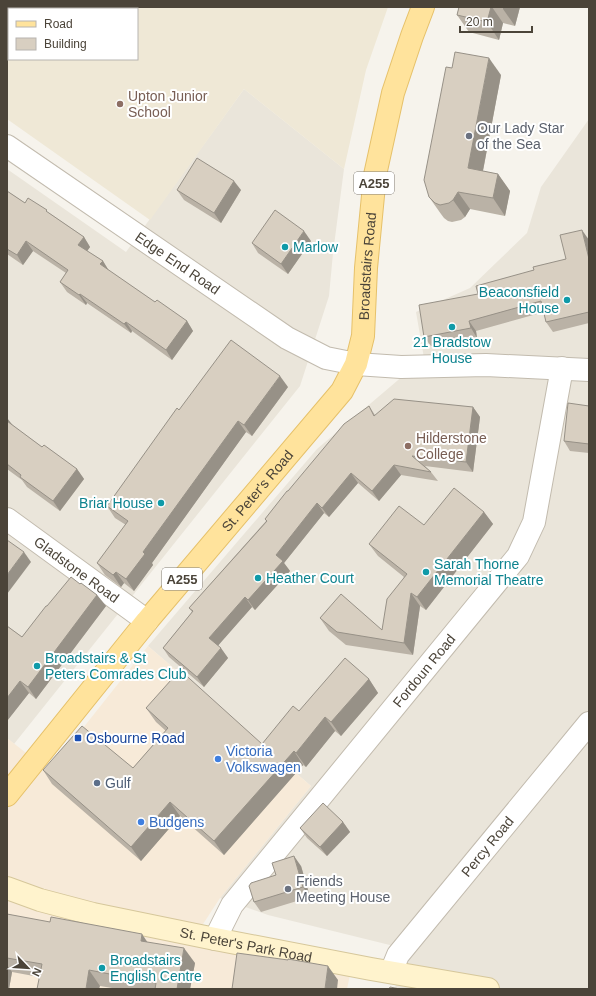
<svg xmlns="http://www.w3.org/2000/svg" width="596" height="996" viewBox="0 0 596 996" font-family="Helvetica,sans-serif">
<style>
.residential{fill:#eae5da}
.commercial{fill:#f7ead8}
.education{fill:#efe8d6;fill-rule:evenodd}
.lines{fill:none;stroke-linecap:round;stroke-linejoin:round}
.street-casing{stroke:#c2bbae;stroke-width:24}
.secondary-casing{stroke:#d6c79b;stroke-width:24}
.primary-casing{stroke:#e6c16a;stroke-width:24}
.street{stroke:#fff;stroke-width:22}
.secondary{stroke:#fff3cd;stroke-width:22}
.primary{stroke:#ffe39c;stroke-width:22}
.wall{fill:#bab2a6}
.shaded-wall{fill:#979187}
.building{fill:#d8cfc1;stroke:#979187}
.education-dot{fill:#8d6e63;stroke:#fff;stroke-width:1.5}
.worship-dot{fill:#6b7280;stroke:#fff;stroke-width:1.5}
.culture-dot{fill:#0f9aa8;stroke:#fff;stroke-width:1.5}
.transit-dot{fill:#1a4fb4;stroke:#fff;stroke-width:1.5}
.shop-dot{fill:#3f7fe0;stroke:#fff;stroke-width:1.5}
.service-dot{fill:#5c6f8a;stroke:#fff;stroke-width:1.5}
.labels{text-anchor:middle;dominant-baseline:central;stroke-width:4;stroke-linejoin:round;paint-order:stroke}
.shield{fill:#fff;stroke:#817c74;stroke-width:1}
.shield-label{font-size:13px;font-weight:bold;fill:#4b4439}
.education-label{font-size:14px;fill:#785e54;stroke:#fff;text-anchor:start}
.worship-label{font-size:14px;fill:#5b616d;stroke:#fff;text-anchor:start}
.culture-label{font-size:14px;fill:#0d838f;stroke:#fff;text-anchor:start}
.street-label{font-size:14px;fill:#4b4439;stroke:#fff}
.transit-label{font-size:14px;fill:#164399;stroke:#fff;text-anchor:start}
.shop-label{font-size:14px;fill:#366cbe;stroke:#fff;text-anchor:start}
.service-label{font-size:14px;fill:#4e5e75;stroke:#fff;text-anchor:start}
</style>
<rect width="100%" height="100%" fill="#f6f3ec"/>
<g class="residential">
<polygon points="244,89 344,169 333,253 329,296 300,386 14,744 7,738 7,169 126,252"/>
<polygon points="589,119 589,989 395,989 402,948 268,915 220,898 311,786 148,646 317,449 424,358 416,312 470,288 527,233 541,187"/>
</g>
<polygon class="commercial" points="148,646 311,786 220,898 192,941 351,970 347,989 7,989 7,738 49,771"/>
<path class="education" d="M 7,7 L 388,7 L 366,70 L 344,169 L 244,89 L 150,220 L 7,119 ZM 9,9 L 137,9 L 137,59 L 9,59 Z"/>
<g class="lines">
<defs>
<g id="street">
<path id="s1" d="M 7,146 L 287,338 L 326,358 L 356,364 L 401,367 L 486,365 L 589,370"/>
<path id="s2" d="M 7,519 L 147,621"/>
<path id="s3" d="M 215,939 L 232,905 L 518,556 L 534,522 L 562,368"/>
<path id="s4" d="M 391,972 L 398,955 L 589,723"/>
</g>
<g id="secondary">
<path id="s5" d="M 7,888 L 40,900 L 93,914 L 215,939 L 371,969 L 488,989"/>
</g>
<g id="primary">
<path id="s6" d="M 7,795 L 147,621 L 342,391 L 356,364 L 363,336 L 366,268 L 375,175 L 393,93 L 412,36 L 423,7"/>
</g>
</defs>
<use href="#street" class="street-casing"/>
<use href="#secondary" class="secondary-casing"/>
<use href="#primary" class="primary-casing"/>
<use href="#street" class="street"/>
<use href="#secondary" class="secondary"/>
<use href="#primary" class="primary"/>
</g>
<g class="wall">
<polygon points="7,7 69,7 68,9 9,9 9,31 7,30"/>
<polygon points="459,7 520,7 515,26 503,23 499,40 469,32 457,15"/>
<polygon points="501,75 483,171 498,174 510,191 505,216 470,209 465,217 461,220 452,222 448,221 444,218 441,214 429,197"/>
<polygon points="177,190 241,190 221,223 184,200"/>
<polygon points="7,191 25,203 49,213 84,237 90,247 87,251 103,261 109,271 155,302 187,321 193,331 172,360 132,331 131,333 87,303 86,305 67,292 60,282 66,273 33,251 23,265 7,254"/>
<polygon points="589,240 589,323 553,332 546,322 544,312 476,331 477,338 431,346 424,337 478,294 534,270 566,259"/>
<polygon points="311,241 288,274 258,253 252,243"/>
<polygon points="288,387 252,436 246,432 152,563 153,565 134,591 124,583 121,587 105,575 97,563 126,525 115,518 107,506 179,410"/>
<polygon points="369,406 375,415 473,407 480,417 473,472 425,466 431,472 438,481 401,475 379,501 358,483 329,517 324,513 284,563 290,571 255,610 252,607 218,645 228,658 204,687 169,657 163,648 192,612 189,608 266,521 265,519 288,491"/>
<polygon points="589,406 589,453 570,451 564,441"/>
<polygon points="7,418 12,425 42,447 77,469 84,479 60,511 27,487 22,480 7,469"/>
<polygon points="484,512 493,524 426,610 420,606 413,655 346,645 329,631 320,618 382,630 404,577 378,556 369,544 424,525"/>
<polygon points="80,584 97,595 106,606 36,699 29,693 7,721 7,626 22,637 47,606"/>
<polygon points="369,679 378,693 341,736 335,731 306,767 303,765 224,855 180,816 141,861 52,784 43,770 133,768 166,731 156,722 146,708 262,744 299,711"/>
<polygon points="343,822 350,832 327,856 307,838 300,828"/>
<polygon points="301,866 310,897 261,912 254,902 276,875"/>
<polygon points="7,914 147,942 195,963 190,989 118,989 100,986 39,977 12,972 9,989 7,989"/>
</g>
<g class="shaded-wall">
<polygon points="50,7 69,7 68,9 48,9"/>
<polygon points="491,7 492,7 503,23 499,40 487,22"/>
<polygon points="503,7 520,7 515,26 503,9"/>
<polygon points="489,58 501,75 480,186 468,168"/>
<polygon points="498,174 510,191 505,216 493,198"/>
<polygon points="234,181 241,190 221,223 214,213"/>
<polygon points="458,192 470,209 465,217 453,200"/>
<polygon points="582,230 589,240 589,259"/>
<polygon points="304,231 311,241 288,274 281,264"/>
<polygon points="84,237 90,247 85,254 78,245"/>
<polygon points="26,241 33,251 23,265 17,255"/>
<polygon points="103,261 109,271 100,264"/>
<polygon points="80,294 87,303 86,305 79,295"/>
<polygon points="187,321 193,331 172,360 166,350"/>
<polygon points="469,321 476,331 477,338 471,328"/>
<polygon points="126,322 132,331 131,333 124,324"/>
<polygon points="280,376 288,387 252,436 244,425"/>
<polygon points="473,407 480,417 473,472 466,462"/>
<polygon points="7,418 14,427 7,422"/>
<polygon points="238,421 246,432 152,563 153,565 134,591 126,579 143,552"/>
<polygon points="394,465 401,475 379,501 372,491"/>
<polygon points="77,469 84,479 60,511 53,501"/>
<polygon points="351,473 358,483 329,517 322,508"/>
<polygon points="317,503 324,513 284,563 290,571 255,610 248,600 276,555"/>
<polygon points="484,512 493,524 426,610 417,597"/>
<polygon points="24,552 31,562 7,594 7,575"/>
<polygon points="116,572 124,583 121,587 113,575"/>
<polygon points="411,593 420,606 413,655 404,643"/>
<polygon points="97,595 106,606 36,699 28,687"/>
<polygon points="245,597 252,607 216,648 209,638"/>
<polygon points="221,648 228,658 204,687 197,677"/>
<polygon points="369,679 378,693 341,736 331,722"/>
<polygon points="20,681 29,693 7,721 7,698"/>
<polygon points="325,717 335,731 306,767 296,753"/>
<polygon points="294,751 303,765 224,855 214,841"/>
<polygon points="170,802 180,816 141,861 131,847"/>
<polygon points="343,822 350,832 327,856 320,847"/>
<polygon points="294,856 301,866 310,897 303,887"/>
<polygon points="142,934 152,949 141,941"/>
<polygon points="184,948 195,963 190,989 177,989"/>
<polygon points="7,965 12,972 9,989 7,989"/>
<polygon points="328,966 338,980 337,989 325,989"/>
<polygon points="89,970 100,986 99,989 86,989"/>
</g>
<g class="building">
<polygon points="7,7 50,7 48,9 9,9 9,24 7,22"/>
<polygon points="459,7 491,7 487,22 457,15"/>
<polygon points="455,52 489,58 468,168 498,174 493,198 458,192 453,200 449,203 440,205 435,203 429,197 424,180 446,67 452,68"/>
<polygon points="197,158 234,181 214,213 177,190"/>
<polygon points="7,191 25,203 28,198 47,210 46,211 84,237 78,245 103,261 100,264 155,302 157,300 187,321 166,350 126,322 124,324 80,294 79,295 60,282 68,270 26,241 17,255 7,249"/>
<polygon points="275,210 304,231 281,264 252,243"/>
<polygon points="582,230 589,259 589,312 546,322 541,301 469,321 471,328 424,337 419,305 478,294 476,286 534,270 533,267 566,259 560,235"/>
<polygon points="231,340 280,376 244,425 238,421 143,552 145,554 126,579 116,572 113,575 97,563 128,521 107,506 177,408 179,410"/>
<polygon points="394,399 473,407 466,462 412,456 431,472 394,465 372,491 351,473 322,508 317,503 276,555 283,561 248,600 245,597 209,638 221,648 197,677 163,648 193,611 189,608 267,521 265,519 287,491 288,491 344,424 369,406 374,416"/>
<polygon points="568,403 589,406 589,444 564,441"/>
<polygon points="7,421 42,447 44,445 77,469 53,501 20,477 21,475 7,464"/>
<polygon points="454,488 484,512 417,597 411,593 404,643 337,632 320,618 341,594 382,630 387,599 407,574 369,544 399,506 424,525"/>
<polygon points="7,540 24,552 7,575"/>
<polygon points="71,577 80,584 81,583 97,595 28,687 20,681 7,698 7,626 22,637 46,606 47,606"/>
<polygon points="345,658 369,679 331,722 325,717 296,753 294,751 214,841 170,802 131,847 43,770 82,726 133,768 168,728 146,708 180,670 262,744 293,706 299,711"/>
<polygon points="323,803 343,822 320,847 300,828"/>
<polygon points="294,856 303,887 254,902 249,886 251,883 276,875 272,863"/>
<polygon points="7,914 50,922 51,917 142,934 141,941 184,948 177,989 155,989 156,983 89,970 86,989 37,989 42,964 7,958"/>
<polygon points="237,953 288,960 288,959 328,966 325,989 232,989"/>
<polygon points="390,987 400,989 389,989"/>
</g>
<g class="education-dot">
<circle cx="120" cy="104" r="4"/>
<circle cx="408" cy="446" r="4"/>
</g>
<g class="worship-dot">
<circle cx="469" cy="136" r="4"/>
<circle cx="288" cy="889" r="4"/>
</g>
<g class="culture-dot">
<circle cx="285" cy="247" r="4"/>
<circle cx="567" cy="300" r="4"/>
<circle cx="452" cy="327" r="4"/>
<circle cx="161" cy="503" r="4"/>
<circle cx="426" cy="572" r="4"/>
<circle cx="258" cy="578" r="4"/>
<circle cx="37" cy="666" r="4"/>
<circle cx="102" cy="968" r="4"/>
</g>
<rect class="transit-dot" x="74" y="734" width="8" height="8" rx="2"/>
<g class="shop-dot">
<circle cx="218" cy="759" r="4"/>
<circle cx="141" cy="822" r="4"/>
</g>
<circle class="service-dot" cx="97" cy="783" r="4"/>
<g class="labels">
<g class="shield">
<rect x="354" y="172" width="40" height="22" rx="3"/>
<rect x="162" y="568" width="40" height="22" rx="3"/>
</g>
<g class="shield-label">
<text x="374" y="183">A255</text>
<text x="182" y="579">A255</text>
</g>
<g class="education-label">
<text x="128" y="96">Upton Junior<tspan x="128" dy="16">School</tspan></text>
<text x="416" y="438">Hilderstone<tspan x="416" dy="16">College</tspan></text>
</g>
<g class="worship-label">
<text x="477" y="128">Our Lady Star<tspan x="477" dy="16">of the Sea</tspan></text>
<text x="296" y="881">Friends<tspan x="296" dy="16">Meeting House</tspan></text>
</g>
<g class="culture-label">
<text x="293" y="247">Marlow</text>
<text x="559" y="292" text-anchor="end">Beaconsfield<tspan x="559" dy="16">House</tspan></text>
<text x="452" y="342" text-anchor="middle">21 Bradstow<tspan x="452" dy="16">House</tspan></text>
<text x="153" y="503" text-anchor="end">Briar House</text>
<text x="434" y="564">Sarah Thorne<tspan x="434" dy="16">Memorial Theatre</tspan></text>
<text x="266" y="578">Heather Court</text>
<text x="45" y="658">Broadstairs &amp; St<tspan x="45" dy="16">Peters Comrades Club</tspan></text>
<text x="110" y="960">Broadstairs<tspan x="110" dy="16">English Centre</tspan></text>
</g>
<g class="street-label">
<text stroke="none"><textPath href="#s1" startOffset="207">Edge End Road</textPath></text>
<text stroke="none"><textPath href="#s6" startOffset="654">Broadstairs Road</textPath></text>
<text stroke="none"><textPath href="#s6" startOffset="394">St. Peter's Road</textPath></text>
<text stroke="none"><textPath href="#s2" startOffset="86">Gladstone Road</textPath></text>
<text stroke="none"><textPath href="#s3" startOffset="341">Fordoun Road</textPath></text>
<text stroke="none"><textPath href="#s4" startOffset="159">Percy Road</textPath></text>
<text stroke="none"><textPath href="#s5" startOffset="246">St. Peter's Park Road</textPath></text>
</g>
<g class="transit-label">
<text x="86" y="738">Osbourne Road</text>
</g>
<g class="shop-label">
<text x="226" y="751">Victoria<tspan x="226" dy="16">Volkswagen</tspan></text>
<text x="149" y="822">Budgens</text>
</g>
<g class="service-label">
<text x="105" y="783">Gulf</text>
</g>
</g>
<rect width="596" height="996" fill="none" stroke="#4b4439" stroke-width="16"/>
<rect x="8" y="8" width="130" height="52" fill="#ffffff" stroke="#b7b4b0"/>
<rect x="16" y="21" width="20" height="6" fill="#ffe39c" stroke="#b7b4b0"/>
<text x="44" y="28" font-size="12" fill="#4b4439">Road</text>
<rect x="16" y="38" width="20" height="12" fill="#d8cfc1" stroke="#b7b4b0"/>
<text x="44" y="48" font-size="12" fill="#4b4439">Building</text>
<g transform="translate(28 968) rotate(115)" stroke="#ffffff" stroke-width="3" paint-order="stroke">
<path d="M0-3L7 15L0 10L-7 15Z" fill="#4b4439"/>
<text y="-6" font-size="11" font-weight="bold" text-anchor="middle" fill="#4b4439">N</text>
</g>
<path d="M460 26v6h72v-6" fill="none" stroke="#4b4439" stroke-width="2"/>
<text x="466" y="26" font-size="12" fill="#4b4439" stroke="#ffffff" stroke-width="3" paint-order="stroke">20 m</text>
</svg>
